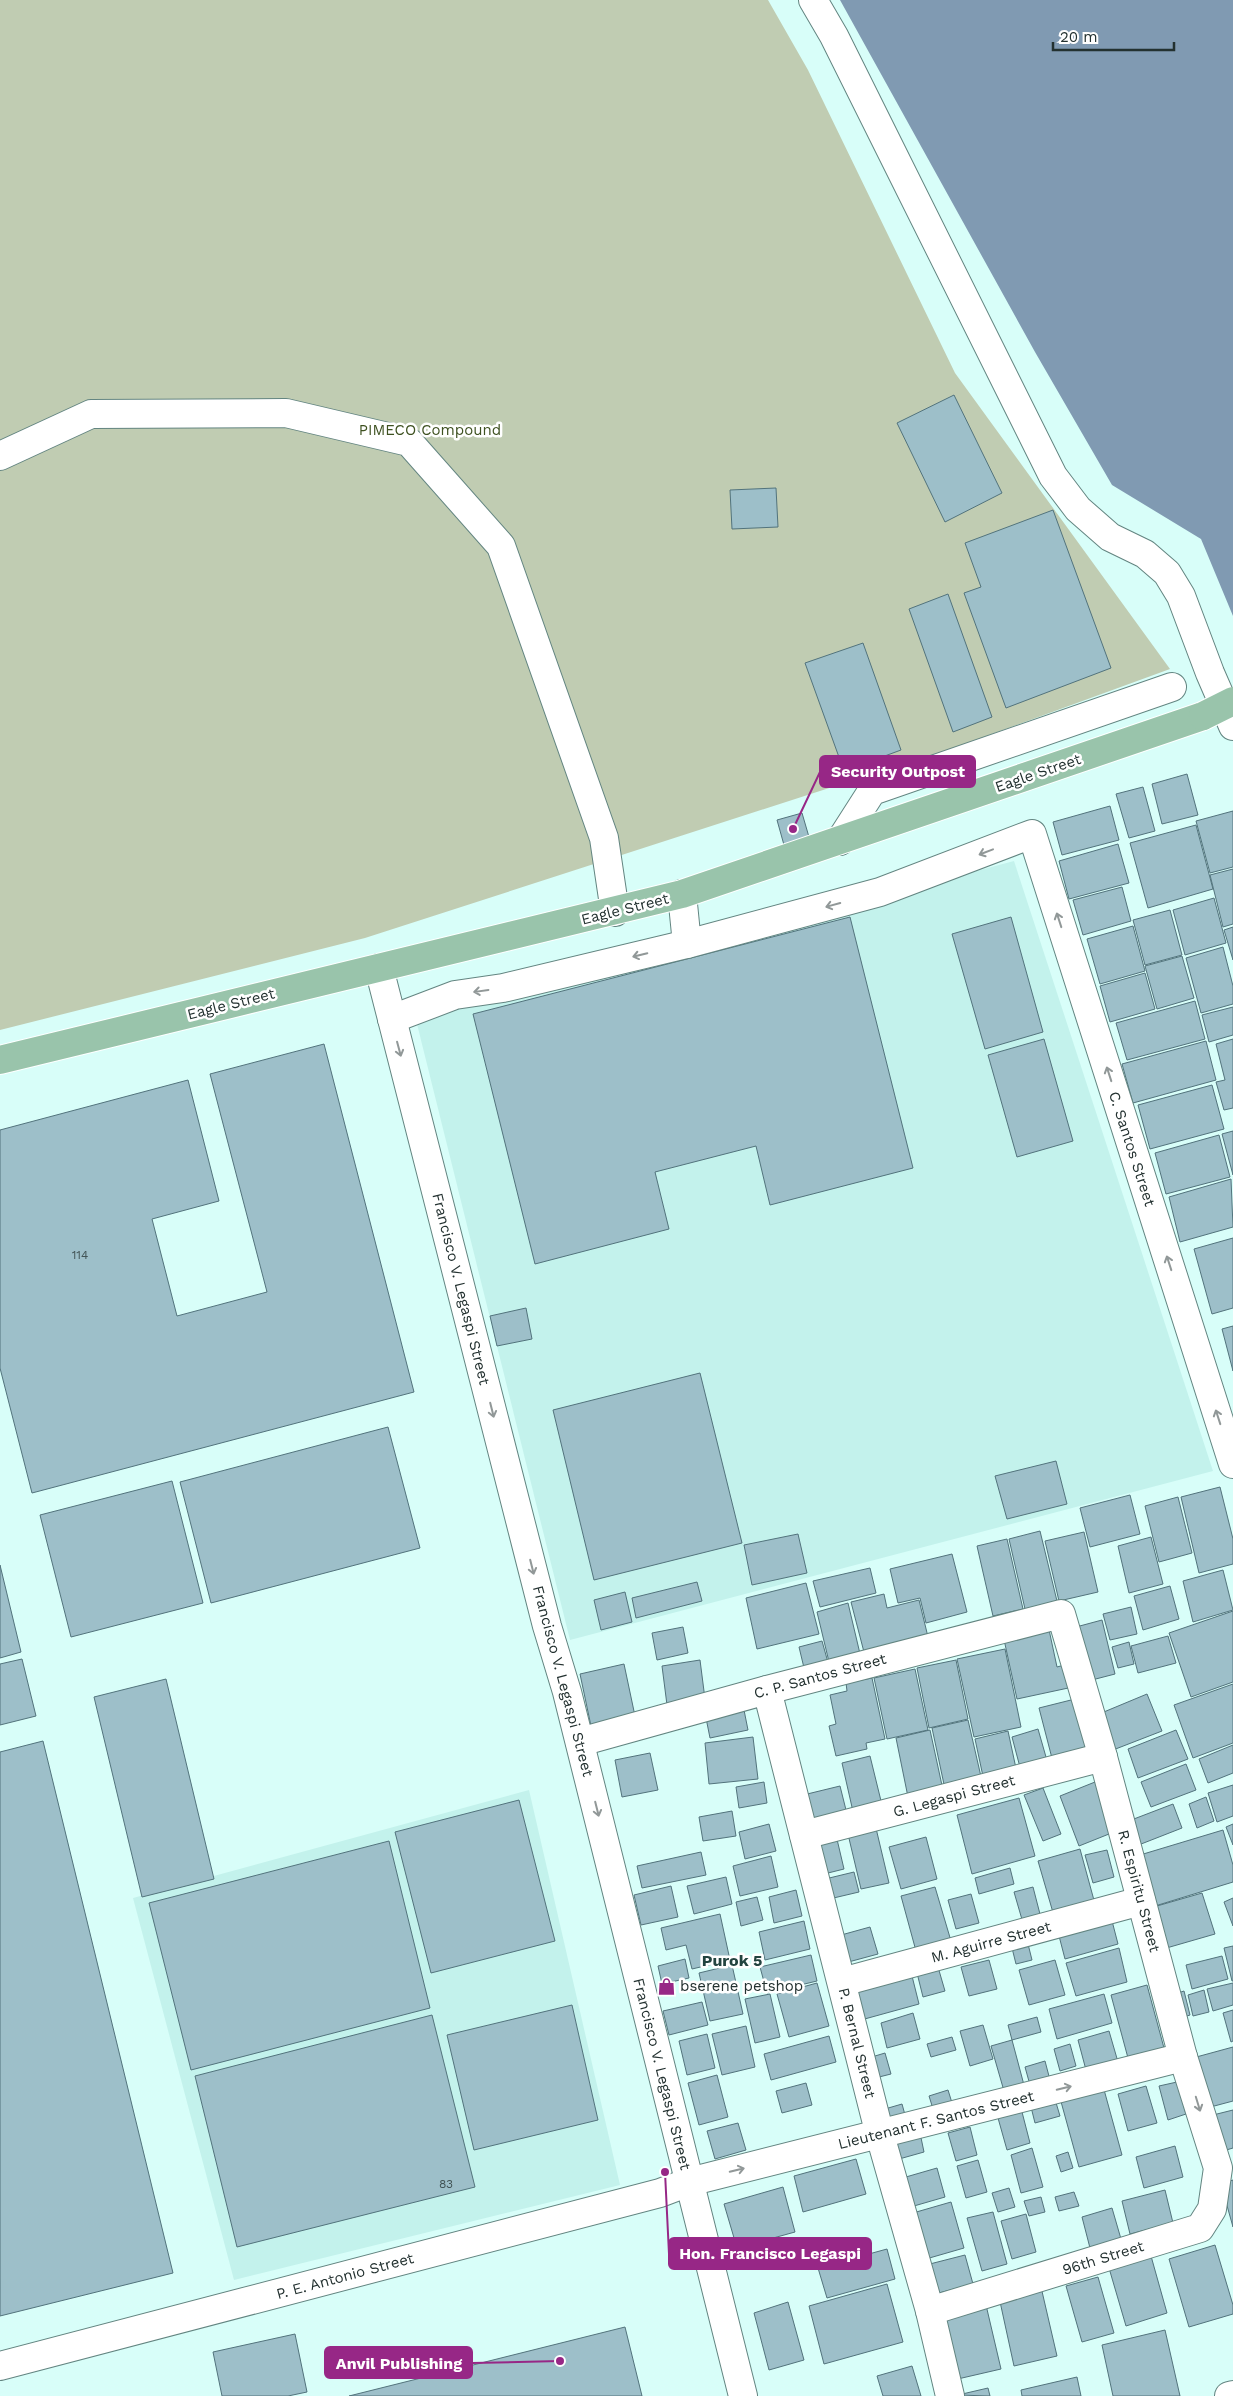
<svg xmlns="http://www.w3.org/2000/svg" width="1233" height="2396" viewBox="0 0 1233 2396" font-family="'Work Sans',sans-serif">
<style>
.built{fill:#c3f2ec}
.green{fill:#c0ccb2}
.water{fill:#809ab2}
.building{fill:#9dbfc9;stroke:#52737c}
.lines{fill:none;stroke-linecap:round;stroke-linejoin:round}
.minor-casing{stroke:#638581;stroke-width:30}
.major-casing{stroke:#fff;stroke-width:30}
.minor{stroke:#fff;stroke-width:28}
.major{stroke:#99c4ab;stroke-width:28}
.major-bridge-casing{stroke:#fff;stroke-width:30;stroke-linecap:butt}
.major-bridge{stroke:#99c4ab;stroke-width:28}
.oneway{stroke:#919898}
.labels{text-anchor:middle;dominant-baseline:central;stroke-width:5;stroke-linejoin:round;paint-order:stroke}
.number-label{font-size:12px;fill:#425456}
.park-label{font-size:15px;fill:#3e5120;stroke:#fff}
.street-label{font-size:15px;fill:#233130;stroke:#fff}
.poi-label{font-size:15px;fill:#233130;stroke:#fff;text-anchor:start}
.neighbourhood-label{font-size:16px;font-weight:bold;fill:#234440;stroke:#fff}
.leader{fill:none;stroke:#972786;stroke-width:2}
.callout-dot{fill:#972786;stroke:#fff;stroke-width:2}
.callout{fill:#972786;stroke:#972786;stroke-width:2}
.callout-label{font-size:16px;text-anchor:middle;font-weight:bold;fill:#fff}
</style>
<rect width="100%" height="100%" fill="#d8fef9"/>
<g class="built">
<polygon points="1014,861 1213,1471 570,1640 416,1020"/>
<polygon points="529,1790 620,2185 234,2280 133,1898"/>
</g>
<polygon class="green" points="0,0 768,0 808,70 955,373 1170,669 956,747 365,938 0,1030"/>
<polygon class="water" points="840,0 1233,0 1233,616 1201,539 1112,485 1035,352"/>
<g class="building">
<polygon points="954,395 1002,493 945,522 897,423"/>
<polygon points="776,488 778,527 732,529 730,490"/>
<polygon points="1053,510 1111,668 1006,708 964,593 981,587 965,543"/>
<polygon points="948,594 992,717 953,732 909,609"/>
<polygon points="863,643 901,750 844,771 805,663"/>
<polygon points="1187,774 1198,815 1162,824 1152,784"/>
<polygon points="1143,787 1155,831 1129,838 1116,794"/>
<polygon points="1110,806 1119,840 1062,855 1053,822"/>
<polygon points="1233,811 1233,867 1210,873 1196,821"/>
<polygon points="802,813 809,837 784,845 777,820"/>
<polygon points="1196,825 1213,889 1148,908 1130,843"/>
<polygon points="1118,844 1129,883 1069,899 1059,861"/>
<polygon points="1233,869 1233,924 1223,927 1210,875"/>
<polygon points="1122,887 1131,921 1083,935 1073,900"/>
<polygon points="1214,898 1226,943 1185,955 1173,910"/>
<polygon points="1170,910 1182,955 1145,965 1133,920"/>
<polygon points="850,917 913,1168 770,1205 756,1146 655,1172 669,1229 535,1264 473,1014"/>
<polygon points="1011,917 1043,1032 985,1049 952,934"/>
<polygon points="1133,926 1145,971 1100,984 1087,939"/>
<polygon points="1233,927 1233,960 1224,930"/>
<polygon points="1223,947 1233,986 1233,1004 1201,1013 1186,958"/>
<polygon points="1182,956 1194,998 1157,1009 1145,966"/>
<polygon points="1145,973 1155,1009 1110,1022 1100,986"/>
<polygon points="1195,1001 1205,1039 1127,1060 1116,1023"/>
<polygon points="1233,1007 1233,1035 1209,1042 1202,1015"/>
<polygon points="1044,1039 1073,1141 1017,1157 988,1055"/>
<polygon points="1233,1039 1233,1108 1224,1110 1216,1082 1225,1080 1216,1044"/>
<polygon points="1206,1041 1216,1080 1133,1103 1122,1064"/>
<polygon points="324,1044 414,1392 32,1493 0,1368 0,1130 188,1080 219,1201 152,1219 177,1316 267,1292 210,1074"/>
<polygon points="1212,1085 1224,1129 1150,1149 1138,1105"/>
<polygon points="1233,1131 1233,1175 1222,1134"/>
<polygon points="1219,1135 1230,1177 1166,1194 1155,1153"/>
<polygon points="1231,1179 1233,1227 1180,1242 1169,1197"/>
<polygon points="1233,1238 1233,1308 1212,1314 1194,1249"/>
<polygon points="526,1308 532,1339 497,1346 490,1316"/>
<polygon points="1233,1326 1233,1371 1222,1329"/>
<polygon points="700,1373 742,1543 594,1580 553,1410"/>
<polygon points="388,1427 420,1548 211,1603 180,1482"/>
<polygon points="1056,1461 1067,1504 1007,1519 995,1476"/>
<polygon points="172,1481 203,1603 71,1637 40,1515"/>
<polygon points="1220,1487 1233,1539 1233,1564 1199,1573 1181,1497"/>
<polygon points="1130,1495 1140,1534 1090,1547 1080,1508"/>
<polygon points="1178,1497 1192,1553 1159,1562 1145,1506"/>
<polygon points="1040,1531 1057,1601 1025,1609 1009,1539"/>
<polygon points="1084,1532 1098,1592 1059,1601 1045,1541"/>
<polygon points="798,1534 807,1573 752,1585 744,1545"/>
<polygon points="1151,1537 1163,1584 1129,1593 1118,1546"/>
<polygon points="1007,1539 1023,1609 993,1616 977,1546"/>
<polygon points="952,1554 967,1612 926,1623 920,1598 898,1603 890,1569"/>
<polygon points="0,1565 21,1652 0,1658"/>
<polygon points="870,1568 876,1593 820,1607 813,1581"/>
<polygon points="1223,1570 1233,1610 1193,1622 1183,1581"/>
<polygon points="697,1582 702,1601 636,1618 632,1598"/>
<polygon points="806,1583 819,1634 757,1649 746,1598"/>
<polygon points="1170,1586 1179,1619 1143,1630 1134,1596"/>
<polygon points="625,1592 632,1622 601,1630 594,1600"/>
<polygon points="884,1594 887,1608 919,1600 929,1641 865,1656 851,1602"/>
<polygon points="848,1603 861,1658 830,1666 817,1612"/>
<polygon points="1131,1607 1137,1634 1110,1640 1103,1614"/>
<polygon points="1233,1611 1233,1682 1191,1697 1169,1633"/>
<polygon points="1102,1620 1115,1674 1088,1681 1076,1627"/>
<polygon points="1048,1625 1057,1667 1068,1664 1073,1687 1017,1699 1003,1635"/>
<polygon points="683,1627 688,1653 657,1660 652,1633"/>
<polygon points="1168,1636 1176,1663 1138,1673 1131,1646"/>
<polygon points="822,1641 829,1666 805,1672 799,1647"/>
<polygon points="1129,1642 1134,1664 1118,1668 1112,1647"/>
<polygon points="1005,1649 1021,1727 974,1737 957,1659"/>
<polygon points="22,1659 36,1716 0,1725 0,1664"/>
<polygon points="700,1660 705,1699 667,1705 662,1666"/>
<polygon points="956,1660 968,1719 929,1728 917,1668"/>
<polygon points="624,1664 635,1716 591,1726 580,1674"/>
<polygon points="915,1669 928,1730 887,1739 874,1678"/>
<polygon points="872,1678 885,1739 866,1743 867,1749 836,1756 829,1726 836,1724 830,1695 847,1691 846,1683"/>
<polygon points="166,1679 214,1879 142,1897 94,1697"/>
<polygon points="1233,1684 1233,1743 1193,1758 1174,1705"/>
<polygon points="1147,1694 1162,1731 1113,1750 1099,1714"/>
<polygon points="1075,1699 1090,1756 1054,1766 1039,1708"/>
<polygon points="743,1705 748,1730 710,1738 705,1713"/>
<polygon points="968,1720 982,1781 945,1789 932,1728"/>
<polygon points="1038,1729 1048,1764 1021,1771 1012,1737"/>
<polygon points="930,1730 943,1790 908,1797 896,1738"/>
<polygon points="1176,1730 1188,1759 1138,1778 1128,1749"/>
<polygon points="1008,1731 1017,1773 984,1781 975,1739"/>
<polygon points="753,1737 758,1779 709,1784 705,1743"/>
<polygon points="43,1741 173,2273 0,2316 0,1752"/>
<polygon points="1233,1745 1233,1773 1208,1783 1199,1759"/>
<polygon points="650,1753 658,1790 622,1797 615,1760"/>
<polygon points="870,1756 883,1809 854,1816 842,1763"/>
<polygon points="1186,1764 1196,1790 1151,1807 1141,1782"/>
<polygon points="764,1782 767,1803 739,1808 736,1787"/>
<polygon points="1095,1782 1114,1832 1079,1846 1060,1796"/>
<polygon points="1233,1785 1233,1816 1217,1822 1208,1793"/>
<polygon points="840,1786 847,1814 805,1824 799,1796"/>
<polygon points="1043,1788 1061,1834 1043,1841 1024,1795"/>
<polygon points="1206,1797 1214,1821 1197,1828 1189,1804"/>
<polygon points="1019,1798 1035,1856 972,1874 957,1815"/>
<polygon points="519,1800 555,1941 431,1973 395,1832"/>
<polygon points="1173,1804 1182,1828 1136,1846 1126,1822"/>
<polygon points="732,1811 736,1836 703,1841 699,1817"/>
<polygon points="769,1824 776,1851 745,1859 739,1832"/>
<polygon points="875,1824 889,1883 861,1889 847,1830"/>
<polygon points="1233,1824 1233,1845 1226,1827"/>
<polygon points="1223,1830 1233,1865 1233,1882 1155,1906 1140,1855"/>
<polygon points="836,1835 844,1869 820,1875 811,1841"/>
<polygon points="926,1837 937,1879 901,1889 889,1847"/>
<polygon points="389,1841 430,2008 191,2070 149,1903"/>
<polygon points="1080,1849 1095,1904 1054,1916 1038,1861"/>
<polygon points="1107,1850 1114,1877 1093,1883 1085,1855"/>
<polygon points="701,1852 706,1875 642,1888 637,1866"/>
<polygon points="771,1856 778,1887 740,1896 733,1866"/>
<polygon points="1010,1868 1014,1884 979,1894 975,1878"/>
<polygon points="854,1872 859,1892 825,1900 821,1880"/>
<polygon points="726,1877 732,1904 694,1914 687,1886"/>
<polygon points="671,1886 678,1917 641,1925 634,1895"/>
<polygon points="935,1887 951,1941 916,1951 901,1896"/>
<polygon points="1033,1887 1041,1918 1023,1923 1014,1892"/>
<polygon points="796,1890 802,1916 774,1923 769,1897"/>
<polygon points="1202,1893 1215,1934 1163,1949 1150,1908"/>
<polygon points="971,1894 979,1923 956,1929 948,1900"/>
<polygon points="757,1897 763,1920 741,1926 736,1902"/>
<polygon points="1233,1898 1233,1926 1224,1902"/>
<polygon points="720,1914 730,1960 692,1969 686,1945 666,1950 661,1928"/>
<polygon points="1111,1917 1118,1944 1065,1959 1058,1932"/>
<polygon points="804,1921 810,1949 765,1960 759,1932"/>
<polygon points="870,1927 878,1954 841,1964 834,1937"/>
<polygon points="1028,1944 1032,1960 1016,1964 1012,1948"/>
<polygon points="1233,1946 1233,1981 1232,1981 1224,1948"/>
<polygon points="1119,1948 1127,1982 1076,1996 1066,1963"/>
<polygon points="811,1955 817,1981 767,1993 760,1967"/>
<polygon points="1222,1956 1228,1979 1192,1989 1186,1965"/>
<polygon points="685,1959 689,1978 662,1984 658,1966"/>
<polygon points="989,1960 997,1989 969,1996 961,1967"/>
<polygon points="1055,1960 1065,1995 1029,2005 1019,1970"/>
<polygon points="732,1965 743,2014 710,2021 699,1973"/>
<polygon points="938,1967 945,1991 923,1997 917,1973"/>
<polygon points="912,1976 919,2004 861,2020 853,1992"/>
<polygon points="817,1983 829,2026 789,2037 777,1994"/>
<polygon points="1233,1983 1233,2005 1213,2011 1207,1989"/>
<polygon points="1147,1985 1164,2048 1128,2058 1111,1995"/>
<polygon points="1204,1990 1209,2012 1193,2016 1188,1995"/>
<polygon points="1184,1991 1190,2015 1175,2020 1169,1996"/>
<polygon points="770,1994 780,2037 755,2043 745,1999"/>
<polygon points="1104,1994 1112,2023 1057,2039 1049,2009"/>
<polygon points="702,2002 708,2025 669,2035 663,2011"/>
<polygon points="572,2005 598,2120 474,2150 447,2035"/>
<polygon points="1233,2010 1233,2041 1231,2042 1223,2013"/>
<polygon points="913,2013 920,2039 887,2048 881,2023"/>
<polygon points="432,2015 475,2187 237,2247 195,2076"/>
<polygon points="1037,2017 1041,2032 1012,2040 1008,2025"/>
<polygon points="983,2025 993,2059 970,2066 960,2031"/>
<polygon points="746,2026 755,2067 722,2075 712,2034"/>
<polygon points="1109,2031 1118,2062 1086,2070 1078,2040"/>
<polygon points="707,2034 715,2068 687,2075 679,2041"/>
<polygon points="829,2036 836,2062 771,2080 764,2054"/>
<polygon points="952,2037 956,2050 931,2057 927,2044"/>
<polygon points="1012,2040 1024,2085 1004,2091 991,2046"/>
<polygon points="1070,2044 1076,2066 1060,2071 1054,2049"/>
<polygon points="1233,2047 1233,2101 1203,2109 1189,2059"/>
<polygon points="885,2053 891,2074 871,2079 865,2059"/>
<polygon points="1045,2061 1050,2080 1030,2085 1025,2067"/>
<polygon points="717,2075 728,2117 699,2125 688,2083"/>
<polygon points="1177,2082 1186,2114 1168,2120 1159,2086"/>
<polygon points="806,2083 812,2105 782,2113 776,2091"/>
<polygon points="1103,2086 1122,2155 1079,2167 1060,2098"/>
<polygon points="1146,2086 1157,2123 1128,2131 1118,2094"/>
<polygon points="948,2090 953,2106 934,2112 929,2096"/>
<polygon points="1054,2096 1060,2116 1035,2123 1030,2103"/>
<polygon points="902,2104 907,2122 883,2128 878,2111"/>
<polygon points="1233,2110 1233,2148 1223,2151 1213,2115"/>
<polygon points="1022,2112 1030,2143 1007,2150 998,2118"/>
<polygon points="738,2123 746,2150 715,2159 707,2131"/>
<polygon points="970,2127 977,2155 956,2161 948,2133"/>
<polygon points="920,2133 924,2152 892,2161 886,2143"/>
<polygon points="1175,2146 1183,2177 1144,2188 1136,2157"/>
<polygon points="1032,2148 1043,2187 1021,2193 1011,2155"/>
<polygon points="1068,2152 1073,2168 1061,2172 1056,2156"/>
<polygon points="856,2159 866,2194 803,2212 794,2176"/>
<polygon points="978,2160 987,2192 966,2198 957,2166"/>
<polygon points="937,2168 945,2197 907,2208 899,2179"/>
<polygon points="1233,2180 1233,2227 1221,2184"/>
<polygon points="783,2187 795,2232 737,2248 724,2204"/>
<polygon points="1009,2188 1015,2207 998,2212 992,2193"/>
<polygon points="1165,2190 1173,2223 1130,2234 1122,2201"/>
<polygon points="1074,2192 1079,2206 1059,2211 1055,2197"/>
<polygon points="1041,2197 1045,2212 1029,2216 1024,2201"/>
<polygon points="951,2202 964,2248 919,2261 906,2215"/>
<polygon points="1112,2208 1121,2239 1090,2248 1082,2217"/>
<polygon points="993,2212 1007,2264 982,2271 967,2218"/>
<polygon points="1026,2214 1036,2252 1012,2259 1001,2221"/>
<polygon points="1215,2245 1233,2305 1233,2314 1189,2327 1169,2259"/>
<polygon points="887,2249 895,2279 827,2298 818,2268"/>
<polygon points="965,2255 973,2284 931,2295 922,2266"/>
<polygon points="1151,2256 1167,2313 1126,2326 1109,2268"/>
<polygon points="1098,2277 1114,2333 1082,2342 1066,2286"/>
<polygon points="887,2284 903,2342 824,2364 809,2306"/>
<polygon points="1041,2287 1057,2356 1014,2366 999,2297"/>
<polygon points="788,2302 804,2360 769,2370 754,2313"/>
<polygon points="986,2305 1001,2369 949,2381 935,2317"/>
<polygon points="625,2327 642,2396 349,2396"/>
<polygon points="1165,2330 1180,2396 1113,2396 1102,2345"/>
<polygon points="295,2334 307,2392 288,2396 222,2396 213,2352"/>
<polygon points="912,2366 921,2396 883,2396 877,2376"/>
<polygon points="1077,2377 1081,2396 1022,2396 1021,2390"/>
<polygon points="988,2388 990,2396 958,2395"/>
</g>
<g class="lines">
<defs>
<g id="minor">
<polyline points="813,0 834,36 1053,476 1078,509 1110,537 1145,554 1167,573 1181,596 1210,673 1233,726"/>
<polyline points="0,456 91,414 286,413 409,442 501,546 604,838 615,912"/>
<polyline points="840,841 872,791 1172,687"/>
<polyline points="682,894 687,944"/>
<polyline points="379,968 547,1626 567,1692 743,2396"/>
<polyline points="392,1019 455,995 503,988 687,944 880,892 1032,834 1233,1464"/>
<polyline points="767,1690 880,2135 930,2311 950,2396"/>
<polyline points="580,1742 767,1690 1061,1614 1103,1757 1183,2057 1218,2168 1212,2209 1200,2228 930,2311"/>
<polyline points="804,1835 1103,1757"/>
<polyline points="842,1982 1141,1901"/>
<polyline points="0,2366 660,2193 689,2182 1183,2057"/>
<polyline points="1229,2396 1233,2395"/>
</g>
<polyline id="major" points="0,1060 682,894 1203,716"/>
</defs>
<use href="#minor" class="minor-casing"/>
<use href="#major" class="major-casing"/>
<use href="#minor" class="minor"/>
<use href="#major" class="major"/>
<defs>
<polyline id="major-bridge" points="1203,716 1233,701"/>
</defs>
<use href="#major-bridge" class="major-bridge-casing"/>
<use href="#major-bridge" class="major-bridge"/>
</g>
<defs><path id="oneway-shaft" d="M-6 0H5M1.5-3L5.5 0L1.5 3" fill="none" stroke-width="1.6" stroke-linecap="round" stroke-linejoin="round" transform="scale(1.25)"/></defs>
<g class="oneway">
<use href="#oneway-shaft" transform="translate(986 852) rotate(159)"/>
<use href="#oneway-shaft" transform="translate(833 905) rotate(165)"/>
<use href="#oneway-shaft" transform="translate(1059 920) rotate(-108)"/>
<use href="#oneway-shaft" transform="translate(640 955) rotate(167)"/>
<use href="#oneway-shaft" transform="translate(481 991) rotate(172)"/>
<use href="#oneway-shaft" transform="translate(399 1049) rotate(75)"/>
<use href="#oneway-shaft" transform="translate(1109 1074) rotate(-108)"/>
<use href="#oneway-shaft" transform="translate(1169 1263) rotate(-108)"/>
<use href="#oneway-shaft" transform="translate(492 1410) rotate(76)"/>
<use href="#oneway-shaft" transform="translate(1218 1417) rotate(-108)"/>
<use href="#oneway-shaft" transform="translate(532 1567) rotate(76)"/>
<use href="#oneway-shaft" transform="translate(597 1809) rotate(76)"/>
<use href="#oneway-shaft" transform="translate(1064 2088) rotate(-14)"/>
<use href="#oneway-shaft" transform="translate(1198 2104) rotate(73)"/>
<use href="#oneway-shaft" transform="translate(737 2170) rotate(-14)"/>
</g>
<defs>
<symbol id="shop-bare" viewBox="-9 -9 18 18"><path d="M-5-2.5h2.3a2.7 3.5 0 0 1 5.4 0H5L5.5 6h-11ZM-1.5-2.5h3a1.5 2.3 0 0 0-3 0Z" fill="#972786" stroke="#fff" stroke-width="2.5" paint-order="stroke"/></symbol>
</defs>
<g fill-rule="evenodd">
<use href="#shop-bare" x="654" y="1974" width="25" height="25"/>
</g>
<g class="labels">
<g class="number-label">
<text x="80" y="1255">114</text>
<text x="446" y="2184">83</text>
</g>
<g class="park-label">
<text x="430" y="430">PIMECO Compound</text>
</g>
<g class="street-label">
<text transform="translate(1038 773) rotate(-19)">Eagle Street</text>
<text transform="translate(625 909) rotate(-14)">Eagle Street</text>
<text transform="translate(231 1004) rotate(-14)">Eagle Street</text>
<text transform="translate(1132 1149) rotate(72)">C. Santos Street</text>
<text transform="translate(461 1289) rotate(76)">Francisco V. Legaspi Street</text>
<text transform="translate(820 1676) rotate(-15)">C. P. Santos Street</text>
<text transform="translate(563 1681) rotate(75)">Francisco V. Legaspi Street</text>
<text transform="translate(954 1796) rotate(-15)">G. Legaspi Street</text>
<text transform="translate(1139 1891) rotate(75)">R. Espiritu Street</text>
<text transform="translate(991 1942) rotate(-15)">M. Aguirre Street</text>
<text transform="translate(857 2043) rotate(76)">P. Bernal Street</text>
<text transform="translate(662 2074) rotate(76)">Francisco V. Legaspi Street</text>
<text transform="translate(936 2120) rotate(-14)">Lieutenant F. Santos Street</text>
<text transform="translate(1103 2258) rotate(-17)">96th Street</text>
<text transform="translate(345 2276) rotate(-15)">P. E. Antonio Street</text>
</g>
<g class="poi-label">
<text x="680" y="1986">bserene petshop</text>
</g>
<g class="neighbourhood-label">
<text x="732" y="1960">Purok 5</text>
</g>
</g>
<path class="leader" d="M793 829L820 772M665 2172L669 2254M560 2361L472 2363"/>
<g class="callout-dot">
<circle cx="793" cy="829" r="5"/>
<circle cx="665" cy="2172" r="5"/>
<circle cx="560" cy="2361" r="5"/>
</g>
<g class="callout">
<rect x="820" y="756" width="155" height="31" rx="5"/>
<rect x="669" y="2238" width="202" height="31" rx="5"/>
<rect x="325" y="2347" width="147" height="31" rx="5"/>
</g>
<g class="callout-label">
<text x="898" y="777">Security Outpost</text>
<text x="770" y="2259">Hon. Francisco Legaspi</text>
<text x="399" y="2369">Anvil Publishing</text>
</g>
<path d="M1053 42v8h121v-8" fill="none" stroke="#233130" stroke-width="2.5"/>
<text x="1060" y="42" font-size="15" fill="#233130" stroke="#ffffff" stroke-width="4" paint-order="stroke">20 m</text>
</svg>
